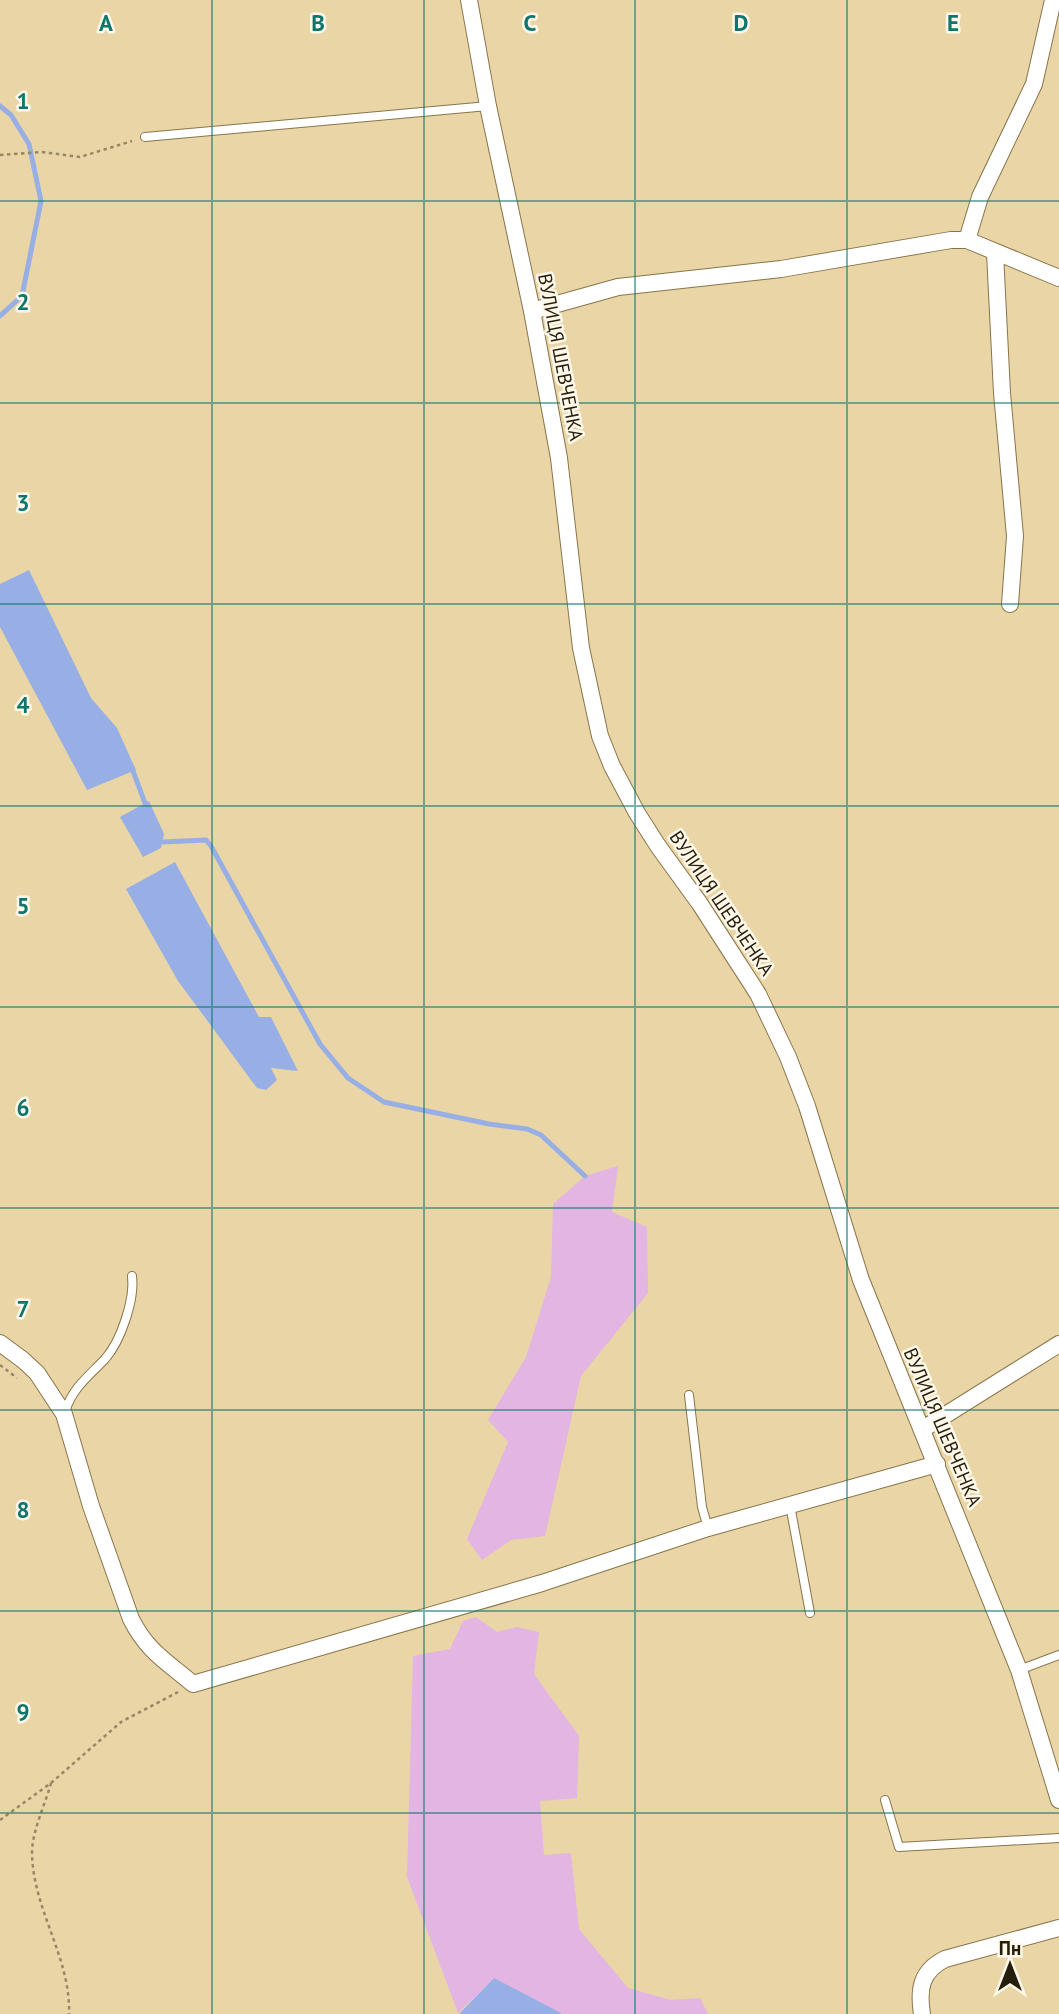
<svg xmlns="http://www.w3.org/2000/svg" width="1059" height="2014" viewBox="0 0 1059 2014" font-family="'PT Sans',sans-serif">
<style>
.green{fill:#e2b5e2}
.water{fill:#98afe6}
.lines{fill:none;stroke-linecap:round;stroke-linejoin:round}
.stream{stroke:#98afe6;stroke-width:5}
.lane-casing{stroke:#88754a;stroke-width:10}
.street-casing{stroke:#88754a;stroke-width:18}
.path{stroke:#968765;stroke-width:2.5;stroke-dasharray:3.5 3.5;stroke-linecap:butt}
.lane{stroke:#fff;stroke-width:8}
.street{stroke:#fff;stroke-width:16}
.grid{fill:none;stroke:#0f766e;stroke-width:2;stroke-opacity:0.55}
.labels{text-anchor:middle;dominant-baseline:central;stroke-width:5;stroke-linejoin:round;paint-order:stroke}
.street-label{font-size:19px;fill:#261e0c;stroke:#fef8ea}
.grid-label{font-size:23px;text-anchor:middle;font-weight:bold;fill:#0f766e;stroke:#fef8ea;stroke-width:5;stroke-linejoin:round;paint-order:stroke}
</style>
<rect width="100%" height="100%" fill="#ead5a7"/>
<g class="green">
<polygon points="618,1166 612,1212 647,1227 648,1293 581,1376 545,1536 511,1540 482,1560 467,1539 508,1442 488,1420 526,1357 551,1277 553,1204 585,1176"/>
<polygon points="476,1617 497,1632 517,1627 539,1632 534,1674 579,1736 577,1798 540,1801 544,1855 571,1853 579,1929 628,1988 671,2000 700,1998 708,2014 561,2014 494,1978 458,2013 407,1877 413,1656 450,1649 463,1621"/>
</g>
<g class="water">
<polygon points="29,570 91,698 117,728 136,770 87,790 0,627 0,584"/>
<polygon points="149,801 164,834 161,848 143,857 120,817"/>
<polygon points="175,862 259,1017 271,1017 298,1071 271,1068 277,1080 266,1090 257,1088 178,981 126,889"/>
<polygon points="494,1978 561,2013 561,2014 459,2014"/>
</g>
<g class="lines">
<g class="stream">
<polyline points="0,106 11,115 29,144 41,201 22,296 0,316"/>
<polyline points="133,771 145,803"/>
<polyline points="163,842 206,840 211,846 320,1044 348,1078 384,1102 489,1124 527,1129 541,1135 585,1176"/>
</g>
<defs>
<g id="lane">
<polyline points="145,137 488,106"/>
<polyline points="689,1395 702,1507 708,1528"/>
<path d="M 65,1412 C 72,1388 89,1376 105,1359 C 121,1341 135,1299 132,1276"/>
<polyline points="790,1505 810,1613"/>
<polyline points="1019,1670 1059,1655"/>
<polyline points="885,1800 899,1847 1059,1838"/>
</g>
<g id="street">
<polyline points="469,0 488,106 532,311 559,458 581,648 600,736 612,766 637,813 658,846 700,904 758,994 788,1057 807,1106 861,1280 1019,1670 1059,1800"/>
<polyline points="967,240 980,197 1034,84 1053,0"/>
<polyline points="995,253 1002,393 1015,536 1010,604"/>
<polyline points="532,311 618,287 781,269 951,240 967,240 1059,278"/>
<path d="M 0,1343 L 23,1360 L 37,1373 L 64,1414 L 91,1506 L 131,1619 C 147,1651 166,1661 193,1684 L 542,1583 L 708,1528 L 937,1464"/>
<polyline points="923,1429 1059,1344"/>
<path d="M 922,2014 C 918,1989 921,1971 945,1959 L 1059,1928"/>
</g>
</defs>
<use href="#lane" class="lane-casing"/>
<use href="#street" class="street-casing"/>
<g class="path">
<polyline points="0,155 42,152 80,157 132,141"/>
<polyline points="0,1365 17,1378"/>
<path d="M 51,1783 C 45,1805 33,1829 32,1851 C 32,1909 71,1957 69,2014"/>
<polyline points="0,1820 51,1783 121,1722 178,1692"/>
</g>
<use href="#lane" class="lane"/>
<use href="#street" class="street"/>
</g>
<path class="grid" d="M 212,0 L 212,2014M 424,0 L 424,2014M 635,0 L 635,2014M 847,0 L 847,2014M 0,201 L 1059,201M 0,403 L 1059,403M 0,604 L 1059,604M 0,806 L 1059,806M 0,1007 L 1059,1007M 0,1208 L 1059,1208M 0,1410 L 1059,1410M 0,1611 L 1059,1611M 0,1813 L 1059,1813"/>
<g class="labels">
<g class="street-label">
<text transform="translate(561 357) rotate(79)">ВУЛИЦЯ ШЕВЧЕНКА</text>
<text transform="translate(722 903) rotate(56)">ВУЛИЦЯ ШЕВЧЕНКА</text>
<text transform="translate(943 1427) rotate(67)">ВУЛИЦЯ ШЕВЧЕНКА</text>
</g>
</g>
<g class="grid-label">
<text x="106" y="31">A</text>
<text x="318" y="31">B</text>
<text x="530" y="31">C</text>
<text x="741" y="31">D</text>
<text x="953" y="31">E</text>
<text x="23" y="109">1</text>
<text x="23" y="310">2</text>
<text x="23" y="511">3</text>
<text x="23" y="713">4</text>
<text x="23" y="914">5</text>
<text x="23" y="1116">6</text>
<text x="23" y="1317">7</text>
<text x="23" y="1518">8</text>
<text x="23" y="1720">9</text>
</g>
<g transform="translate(1010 1965)" stroke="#fef8ea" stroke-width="5" paint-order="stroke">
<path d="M0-5L12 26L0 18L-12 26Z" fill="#261e0c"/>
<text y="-10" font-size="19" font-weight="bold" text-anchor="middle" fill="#261e0c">Пн</text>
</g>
</svg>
